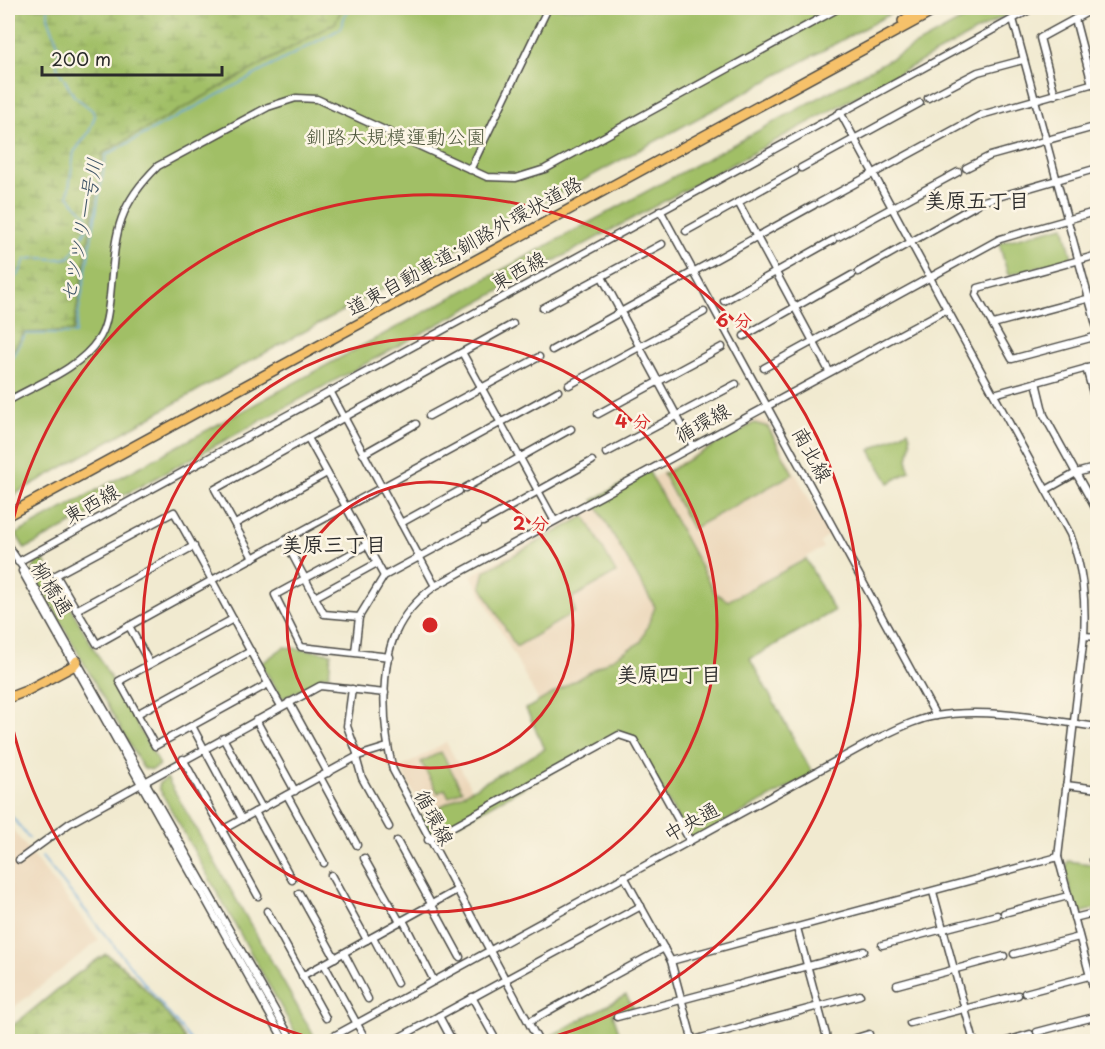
<svg xmlns="http://www.w3.org/2000/svg" width="1105" height="1049" viewBox="0 0 1105 1049" font-family="'Playpen Sans','Klee One',sans-serif">
<style>
.built{fill:#ecd7ba}
.green{fill:#a1bf66;stroke:#667548;stroke-width:1.5}
.wetland{fill:url(#wetland-marsh);stroke:#667548;stroke-width:1.5}
.lines{fill:none;stroke-linecap:round;stroke-linejoin:round}
.stream{stroke:#67a7da;stroke-width:1.5}
.minor-casing{stroke:#494844;stroke-width:9}
.highway-casing{stroke:#494844;stroke-width:12}
.minor{stroke:#fff;stroke-width:6}
.highway{stroke:#f6c16b;stroke-width:9}
.ring{fill:none;stroke:#d62828;stroke-width:3}
.labels{text-anchor:middle;dominant-baseline:central;stroke-width:5;stroke-linejoin:round;paint-order:stroke}
.park-label{font-size:20px;fill:#4e573d;stroke:#fcf5e5}
.street-label{font-size:20px;fill:#2b2b2b;stroke:#fcf5e5}
.neighbourhood-label{font-size:21px;font-weight:bold;fill:#2b2b2b;stroke:#fcf5e5}
.water-label{font-size:21px;font-style:italic;fill:#405668;stroke:#fcf5e5}
.centre{fill:#d62828;stroke:#fcf5e5;stroke-width:3}
.ring-label{font-size:18px;text-anchor:middle;font-weight:bold;fill:#d62828;stroke:#fcf5e5;stroke-width:5;stroke-linejoin:round;paint-order:stroke}
</style>
<defs>
<pattern id="wetland-marsh" width="20" height="14" patternUnits="userSpaceOnUse" patternTransform="scale(1.5)"><rect width="20" height="14" fill="#a1bf66"/><path d="M1 5h8M5 5V1M11 12h8M15 12V8" fill="none" stroke="#839b54"/></pattern>
</defs>
<rect width="100%" height="100%" fill="#fcf5e5"/>
<filter id="ink" filterUnits="userSpaceOnUse"><feTurbulence type="fractalNoise" baseFrequency=".0167" numOctaves="2"/><feDisplacementMap in="SourceGraphic" scale="12" xChannelSelector="R" yChannelSelector="G"/><feConvolveMatrix kernelMatrix="1 2 1 2 8 2 1 2 1" color-interpolation-filters="sRGB"/></filter>
<filter id="wash" filterUnits="userSpaceOnUse"><feTurbulence type="fractalNoise" baseFrequency=".008" numOctaves="4" result="noise"/><feDisplacementMap in="SourceGraphic" scale="24" xChannelSelector="R" yChannelSelector="G"/><feGaussianBlur stdDeviation="1.35" result="paint"/><feColorMatrix in="noise" values="0 0 0 0 0 0 0 0 0 0 0 0 0 0 0 0 0 1.4 0 .05"/><feComposite in="paint" operator="in"/></filter>
<g filter="url(#wash)">
<rect width="100%" height="100%" fill="#f1ead0"/>
<g class="built">
<polygon points="757,419 768,423 829,535 820,543 823,548 728,601 715,593 652,478"/>
<polygon points="597,506 655,607 641,642 539,702 471,575"/>
<polygon points="446,742 472,789 425,816 401,768"/>
<polygon points="8,824 99,940 8,1012"/>
</g>
<g class="green">
<polygon points="342,8 901,8 230,372 8,498 8,358 24,333 73,331 103,153 334,23"/>
<polygon points="984,8 1019,8 25,549 16,534"/>
<polygon points="1064,226 1072,258 1008,275 999,243"/>
<polygon points="754,423 768,427 793,474 692,529 663,474"/>
<path d="M 908,430 C 916,448 903,457 910,471 L 889,483 L 870,450 Z"/>
<polygon points="648,470 715,593 728,601 806,559 834,611 750,659 813,774 690,841 634,740 619,735 428,840 418,819 545,749 526,709 641,642 655,607 593,500"/>
<polygon points="585,516 616,573 572,598 575,612 516,647 481,586 485,571"/>
<polygon points="43,559 160,765 152,770 143,768 33,573 35,564"/>
<polygon points="284,647 331,653 329,676 322,675 320,680 285,698 281,697 261,664"/>
<polygon points="441,752 462,790 449,797 445,789 438,793 421,762"/>
<polygon points="167,778 314,1036 306,1038 296,1034 159,788 159,783"/>
<polygon points="1068,861 1097,865 1097,908 1077,914 1065,870"/>
<polygon points="626,995 634,1009 613,1014 622,1041 543,1040"/>
</g>
<g class="wetland">
<polygon points="8,8 342,8 335,23 103,153 73,331 24,333 8,358"/>
<path d="M 106,954 C 133,971 169,1014 186,1041 L 8,1041 L 8,1029 C 41,1005 70,976 106,954 Z"/>
</g>
<g class="lines">
<g class="stream">
<path d="M 8,284 L 19,274 L 25,260 C 41,254 54,263 70,257 L 89,225 L 87,216 L 68,196 L 74,152 L 89,132 L 95,116 L 92,110 L 74,96 L 57,67 L 59,47 L 48,17 L 48,8"/>
<polyline points="8,363 26,334 75,334 106,155 340,29 348,8"/>
<polyline points="8,812 29,838"/>
<polyline points="42,857 192,1042"/>
</g>
</g>
</g>
<g filter="url(#ink)">
<g class="lines">
<defs>
<g id="minor">
<polyline points="1013,19 1098,332"/>
<polyline points="1075,19 1092,84"/>
<polyline points="1055,95 1040,38 1095,8"/>
<polyline points="928,98 978,72 1023,60"/>
<polyline points="840,112 947,309"/>
<polyline points="801,168 920,103"/>
<polyline points="966,168 990,156 1098,126"/>
<polyline points="470,170 548,8"/>
<polyline points="984,201 1098,168"/>
<polyline points="738,202 829,371"/>
<polyline points="819,203 981,115 1098,82"/>
<polyline points="660,210 936,716"/>
<polyline points="686,231 795,171"/>
<polyline points="838,237 958,172"/>
<polyline points="1098,255 978,288 976,295 1012,359 1098,336"/>
<polyline points="858,272 978,204"/>
<polyline points="602,277 693,446"/>
<polyline points="724,301 833,240"/>
<polyline points="876,307 1000,239 1098,211"/>
<polyline points="543,308 662,244"/>
<polyline points="993,324 1098,296"/>
<polyline points="744,336 852,275"/>
<polyline points="552,350 814,205"/>
<polyline points="463,354 554,520"/>
<polyline points="764,368 872,309"/>
<polyline points="1086,368 1098,411"/>
<polyline points="1036,382 1044,415 1098,513"/>
<polyline points="569,385 704,312"/>
<polyline points="330,391 435,586"/>
<polyline points="994,394 1098,365"/>
<path d="M 8,401 C 37,384 79,369 98,340 C 107,327 108,311 110,296 C 116,238 113,210 158,166 L 268,107 L 296,98 L 317,99 L 487,177 L 516,178 L 545,169 L 839,8"/>
<polyline points="598,414 722,347"/>
<polyline points="429,416 539,357"/>
<polyline points="308,438 384,576"/>
<polyline points="606,453 736,384"/>
<polyline points="363,454 416,424"/>
<polyline points="465,488 571,429"/>
<polyline points="1046,490 1076,473 1098,467"/>
<polyline points="483,522 592,461"/>
<polyline points="401,523 459,491"/>
<polyline points="235,524 327,473"/>
<polyline points="285,541 324,614 359,617"/>
<polyline points="367,545 275,595 301,647 390,657"/>
<polyline points="8,546 28,575 293,1042"/>
<polyline points="253,558 215,489 513,324"/>
<polyline points="18,562 1033,8"/>
<polyline points="22,571 285,1042"/>
<polyline points="315,597 377,563"/>
<polyline points="76,610 194,546"/>
<polyline points="233,619 119,681 155,746 268,684"/>
<polyline points="129,626 150,664"/>
<polyline points="1084,636 1098,637"/>
<polyline points="355,652 359,617 384,576 478,525"/>
<polyline points="352,689 347,726 358,756"/>
<polyline points="289,702 328,773"/>
<path d="M 281,706 C 244,642 211,576 174,512 L 56,575 L 97,644 C 249,558 405,476 558,391"/>
<polyline points="137,714 251,651"/>
<polyline points="256,720 295,791"/>
<polyline points="192,726 242,819"/>
<polyline points="223,738 262,808"/>
<polyline points="356,757 362,778 389,827"/>
<polyline points="183,759 258,896"/>
<polyline points="320,777 357,845"/>
<polyline points="1066,785 1098,789"/>
<polyline points="287,795 324,863"/>
<polyline points="255,812 292,880"/>
<polyline points="1098,826 1093,860 1098,860"/>
<polyline points="222,830 358,756 387,747"/>
<polyline points="428,840 619,735 634,740 690,841"/>
<polyline points="397,841 460,957"/>
<polyline points="1058,857 1098,1006"/>
<polyline points="364,858 400,922"/>
<polyline points="19,860 70,823 320,686 385,693"/>
<polyline points="331,875 367,940"/>
<polyline points="624,876 671,961 693,1042"/>
<polyline points="933,892 974,1042"/>
<polyline points="299,893 335,958"/>
<polyline points="267,911 326,1018"/>
<polyline points="1004,913 1068,896"/>
<polyline points="1074,918 1098,912"/>
<polyline points="403,920 434,981"/>
<polyline points="797,928 828,1042"/>
<polyline points="373,937 397,983"/>
<polyline points="882,945 997,915"/>
<polyline points="344,953 368,999"/>
<polyline points="1014,954 1079,937"/>
<polyline points="324,964 367,1042"/>
<polyline points="302,976 457,890"/>
<polyline points="741,984 864,951"/>
<polyline points="596,985 664,948"/>
<polyline points="897,985 1004,956"/>
<polyline points="1025,993 1089,976"/>
<polyline points="472,997 497,1042"/>
<polyline points="439,1016 453,1042"/>
<polyline points="617,1017 737,985"/>
<polyline points="529,1022 591,987"/>
<polyline points="910,1023 1018,995"/>
<polyline points="752,1024 860,995"/>
<polyline points="1037,1032 1098,1016"/>
<path d="M 323,1042 L 876,739 C 896,730 915,719 936,716 C 988,707 1046,720 1098,727"/>
<polyline points="391,1042 641,906"/>
<path d="M 539,1042 L 393,770 C 383,731 379,669 396,632 C 405,612 419,598 435,586 L 947,309 L 1070,534 C 1083,569 1086,599 1084,636 L 1058,857 L 671,961"/>
<polyline points="687,1042 747,1025"/>
<polyline points="843,1042 869,1034"/>
<polyline points="1004,1042 1030,1034"/>
<polyline points="1092,1042 1098,1040"/>
</g>
<g id="highway">
<polyline points="903,21 923,8"/>
<polyline points="8,515 939,8"/>
<polyline points="8,698 26,691 73,666 77,661"/>
</g>
</defs>
<use href="#minor" class="minor-casing"/>
<use href="#highway" class="highway-casing"/>
<use href="#minor" class="minor"/>
<use href="#highway" class="highway"/>
</g>
</g>
<g class="ring">
<circle cx="430" cy="625" r="143"/>
<circle cx="430" cy="625" r="287"/>
<path d="M322 1041A430 430 0 0 1 8 707M8 543A430 430 0 1 1 538 1041"/>
</g>
<g class="labels">
<g class="park-label">
<text x="396" y="136">釧路大規模運動公園</text>
</g>
<g class="street-label">
<text transform="translate(464 245) rotate(-29)">道東自動車道;釧路外環状道路</text>
<text transform="translate(518 270) rotate(-29)">東西線</text>
<text transform="translate(702 422) rotate(-29)">循環線</text>
<text transform="translate(813 454) rotate(61)">南北線</text>
<text transform="translate(91 503) rotate(-29)">東西線</text>
<text transform="translate(53 588) rotate(58)">柳橋通</text>
<text transform="translate(435 817) rotate(62)">循環線</text>
<text transform="translate(691 821) rotate(-29)">中央通</text>
</g>
<g class="neighbourhood-label">
<text x="977" y="199">美原五丁目</text>
<text x="334" y="543">美原三丁目</text>
<text x="669" y="673">美原四丁目</text>
</g>
<g class="water-label">
<text transform="translate(80 230) rotate(-79)">セツツリ一号川</text>
</g>
</g>
<circle cx="430" cy="625" r="9" class="centre"/>
<g class="ring-label">
<text x="734" y="327">6 分</text>
<text x="633" y="428">4 分</text>
<text x="531" y="530">2 分</text>
</g>
<rect width="1105" height="1049" fill="none" stroke="#fcf5e5" stroke-width="30"/>
<path d="M42 66v9h180v-9" fill="none" stroke="#2b2b2b" stroke-width="3"/>
<text x="51" y="66" font-size="18" fill="#2b2b2b" stroke="#fcf5e5" stroke-width="4.5" paint-order="stroke">200 m</text>
</svg>
